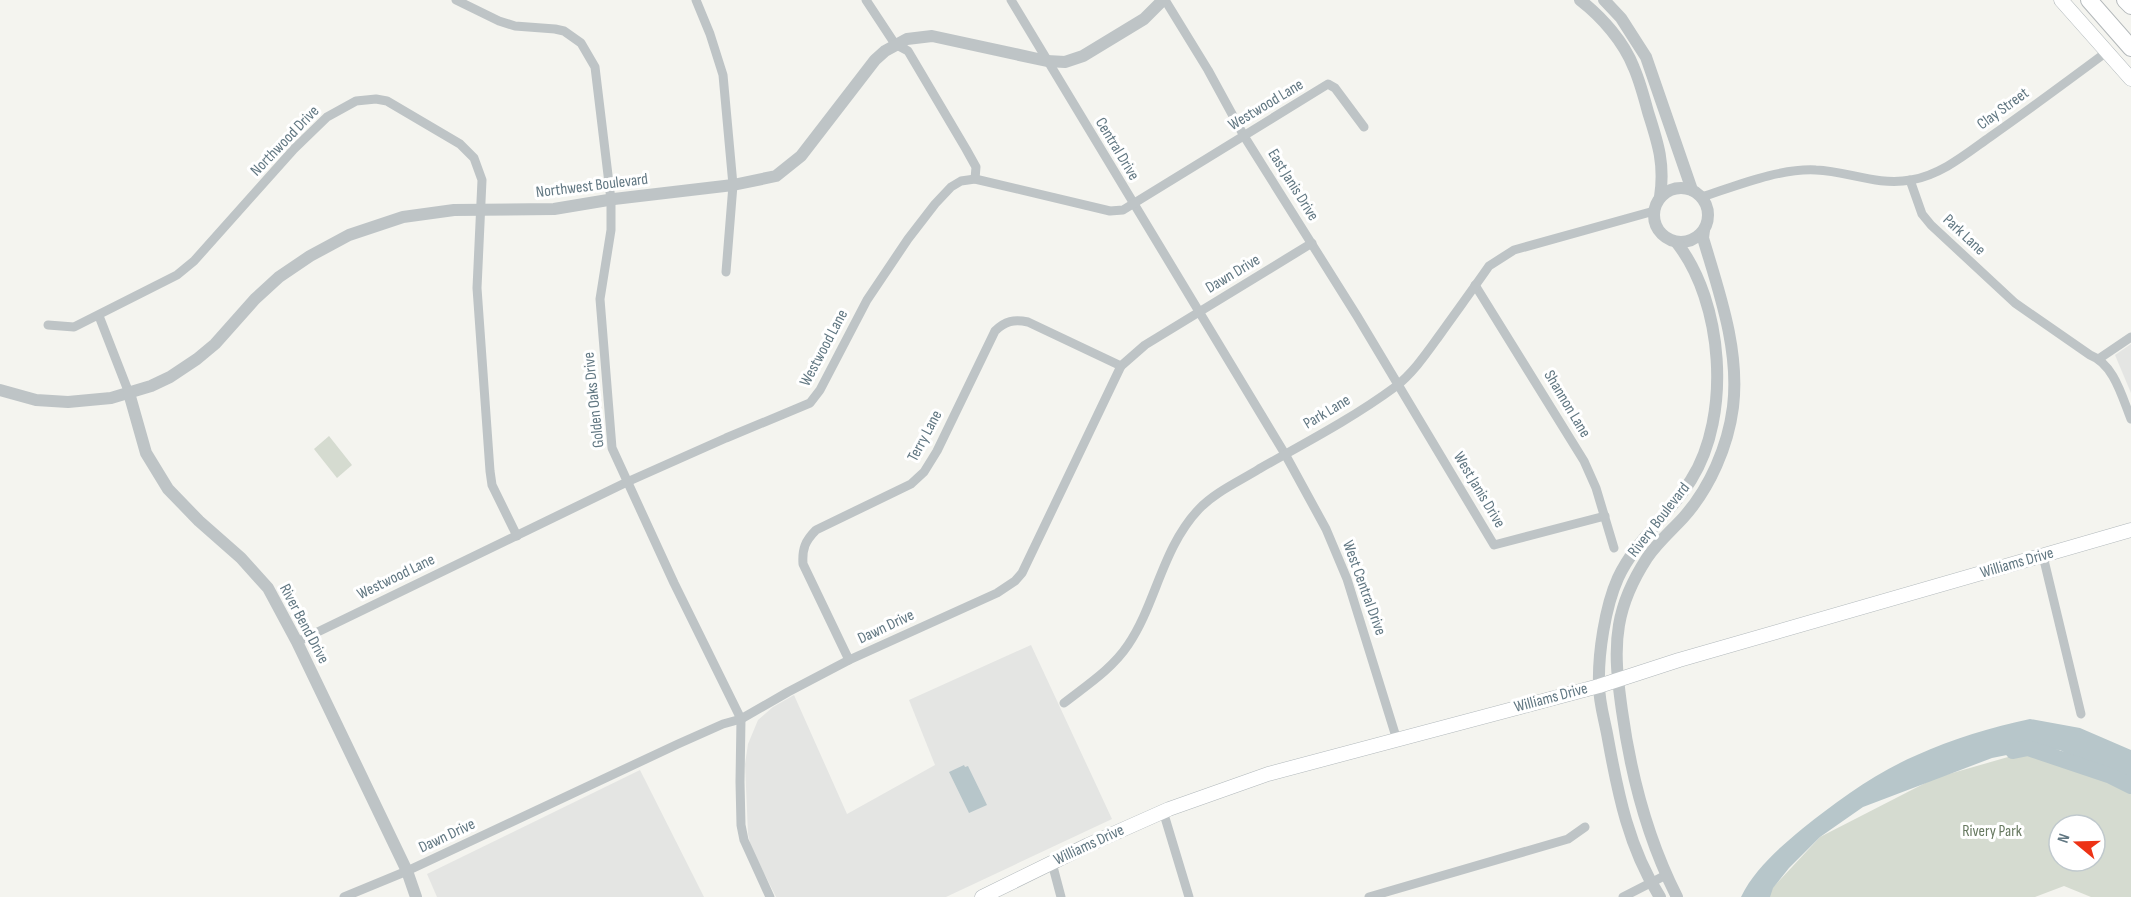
<svg xmlns="http://www.w3.org/2000/svg" width="2131" height="897" viewBox="0 0 2131 897" font-family="'Sofia Sans Condensed',sans-serif">
<style>
.built{fill:#e4e5e3}
.green{fill:#d5dbd0;fill-rule:evenodd}
.water{fill:#b7c6ca}
.lines{fill:none;stroke-linecap:round;stroke-linejoin:round}
.river{stroke:#b7c6ca;stroke-width:16}
.secondary-casing{stroke:#b1b8bb;stroke-width:15}
.motorway-casing{stroke:#b3b8ba;stroke-width:18}
.minor{stroke:#bec4c6;stroke-width:9}
.tertiary{stroke:#bec4c6;stroke-width:12}
.secondary{stroke:#fff;stroke-width:14}
.motorway{stroke:#fff;stroke-width:16}
.labels{text-anchor:middle;dominant-baseline:central;stroke-width:6;stroke-linejoin:round;paint-order:stroke}
.street-label{font-size:16px;fill:#617782;stroke:#fff}
.park-label{font-size:16px;fill:#677960;stroke:#fff}
</style>
<rect width="100%" height="100%" fill="#f4f4ef"/>
<g class="built">
<polygon points="2131,344 2131,393 2115,355"/>
<polygon points="1031,645 1112,819 946,897 776,897 751,847 748,834 745,764 748,744 758,720 773,707 794,695 847,814 935,765 909,700"/>
<polygon points="640,770 704,897 437,897 427,874"/>
</g>
<g class="green">
<polygon points="329,436 352,465 337,478 314,449"/>
<path d="M 2036,749 L 2131,789 L 2131,897 L 2091,897 L 2064,886 L 2035,897 L 1764,897 L 1820,837 L 1935,778 ZM 2059,825 L 2095,825 L 2095,861 L 2059,861 Z"/>
</g>
<g class="water">
<path d="M 2030,719 L 2080,728 L 2131,750 L 2131,789 L 2060,750 L 2036,749 L 1992,758 L 1863,807 L 1820,837 L 1789,868 L 1773,888 L 1770,897 L 1741,897 C 1754,870 1779,848 1802,829 C 1837,801 1875,773 1917,755 C 1952,739 1992,727 2030,719 Z"/>
<polygon points="964,765 965,767 968,766 987,805 969,813 949,772"/>
</g>
<g class="lines">
<polyline class="river" points="2013,751 2028,748 2111,776 2131,786"/>
<defs>
<g id="secondary">
<polyline points="2061,0 2131,79"/>
<polyline points="982,897 1088,845 1169,809 1268,774 1599,686 1679,660 2131,530"/>
</g>
<g id="motorway">
<polyline points="2089,0 2131,48"/>
<polyline points="2125,0 2131,6"/>
</g>
</defs>
<use href="#secondary" class="secondary-casing"/>
<use href="#motorway" class="motorway-casing"/>
<g class="minor">
<polyline points="456,0 499,21 515,26 555,29 564,31 581,43 595,67 611,200 611,230 600,299 612,448 674,583 741,719 740,782 741,825 744,840 770,897"/>
<polyline points="696,0 710,34 723,75 733,185 726,272"/>
<polyline points="866,0 895,44 908,51 966,149 976,167 975,179"/>
<polyline points="1011,0 1285,454 1326,529 1347,579 1397,740"/>
<polyline points="1165,0 1208,70 1244,136 1357,316 1494,545 1605,516"/>
<path d="M 1910,180 L 1922,214 L 1931,225 L 2015,303 L 2090,355 C 2114,364 2122,397 2131,419"/>
<path d="M 1702,197 C 1736,186 1780,168 1816,170 C 1848,171 1876,186 1911,180 C 1941,175 1966,154 1990,137 C 2030,109 2069,80 2108,51"/>
<polyline points="1475,285 1584,461 1596,488 1614,548"/>
<polyline points="99,316 129,393"/>
<polyline points="48,325 74,327 177,275 194,261 294,149 327,117 356,101 376,99 387,101 460,144 474,158 482,180 477,288 490,471 492,485 517,536"/>
<polyline points="2100,358 2131,337"/>
<polyline points="2043,556 2081,714"/>
<polyline points="297,642 627,482 726,438 810,403 820,390 867,300 908,239 935,204 951,187 961,181 975,179 1110,211 1123,210 1328,84 1335,88 1364,127"/>
<path d="M 849,660 L 803,564 C 802,549 805,541 816,530 L 911,484 L 924,472 L 937,451 L 995,331 C 1005,321 1014,319 1028,322 L 1121,366"/>
<path d="M 1064,703 C 1087,685 1112,669 1128,645 C 1156,604 1162,548 1199,509 C 1215,492 1240,481 1259,469 C 1305,443 1353,418 1395,387 C 1413,373 1426,354 1439,336 C 1456,312 1473,289 1489,266 L 1514,250 L 1654,211"/>
<polyline points="1163,811 1189,897"/>
<polyline points="1052,863 1061,897"/>
<polyline points="344,897 407,871 678,744 723,724 741,719 788,692 849,660 997,593 1015,581 1022,573 1121,366 1145,345 1312,243"/>
<polyline points="1369,897 1568,839 1585,827"/>
<polyline points="1623,897 1666,875"/>
</g>
<g class="tertiary">
<path d="M 1580,0 C 1602,17 1624,42 1634,68 C 1640,82 1644,97 1648,112 C 1658,143 1665,164 1660,197"/>
<polyline points="1604,0 1621,18 1646,57 1692,190"/>
<circle cx="1681" cy="215" r="27"/>
<polyline points="0,390 36,400 68,402 111,398 151,386 170,377 197,359 215,344 255,299 279,277 310,256 349,235 403,217 454,210 554,209 614,199 733,185 776,176 801,156 875,60 885,51 907,39 932,36 1047,61 1065,62 1083,56 1144,19 1163,0"/>
<polyline points="129,393 146,453 168,489 199,521 241,558 268,588 297,642 407,871 416,897"/>
<path d="M 1660,897 C 1629,849 1618,794 1608,739 C 1605,721 1599,703 1599,685 C 1598,654 1605,607 1618,578 C 1635,541 1670,514 1691,480 C 1732,415 1723,302 1677,243"/>
<path d="M 1677,897 C 1647,838 1631,776 1622,711 C 1618,682 1614,654 1619,625 C 1623,601 1634,578 1647,558 C 1657,543 1671,531 1683,518 C 1710,488 1728,446 1733,407 C 1740,350 1719,292 1703,238 L 1704,230"/>
</g>
<use href="#secondary" class="secondary"/>
<use href="#motorway" class="motorway"/>
</g>
<g class="labels">
<g class="street-label">
<text transform="translate(1266 105) rotate(-31)">Westwood Lane</text>
<text transform="translate(2003 109) rotate(-36)">Clay Street</text>
<text transform="translate(285 141) rotate(-46)">Northwood Drive</text>
<text transform="translate(1117 149) rotate(59)">Central Drive</text>
<text transform="translate(1293 185) rotate(58)">East Janis Drive</text>
<text transform="translate(592 186) rotate(-7)">Northwest Boulevard</text>
<text transform="translate(1964 235) rotate(43)">Park Lane</text>
<text transform="translate(1233 274) rotate(-31)">Dawn Drive</text>
<text transform="translate(824 348) rotate(-62)">Westwood Lane</text>
<text transform="translate(594 400) rotate(-96)">Golden Oaks Drive</text>
<text transform="translate(1567 404) rotate(59)">Shannon Lane</text>
<text transform="translate(1327 412) rotate(-31)">Park Lane</text>
<text transform="translate(925 436) rotate(-62)">Terry Lane</text>
<text transform="translate(1479 490) rotate(59)">West Janis Drive</text>
<text transform="translate(1659 520) rotate(-52)">Rivery Boulevard</text>
<text transform="translate(2017 563) rotate(-16)">Williams Drive</text>
<text transform="translate(396 577) rotate(-26)">Westwood Lane</text>
<text transform="translate(1364 588) rotate(70)">West Central Drive</text>
<text transform="translate(304 624) rotate(62)">River Bend Drive</text>
<text transform="translate(886 627) rotate(-25)">Dawn Drive</text>
<text transform="translate(1551 698) rotate(-15)">Williams Drive</text>
<text transform="translate(447 836) rotate(-25)">Dawn Drive</text>
<text transform="translate(1089 845) rotate(-25)">Williams Drive</text>
</g>
<g class="park-label">
<text x="1992" y="831">Rivery Park</text>
</g>
</g>
<g transform="translate(2077 843) rotate(289)"><circle r="28" fill="#ffffff" stroke="#c0c9cd" stroke-width="1.5"/>
<path d="M0-4.5L10 22L0 15L-10 22Z" fill="#ed3316"/>
<text y="-9" font-size="16" font-weight="bold" text-anchor="middle" fill="#617782">N</text>
</g>
</svg>
